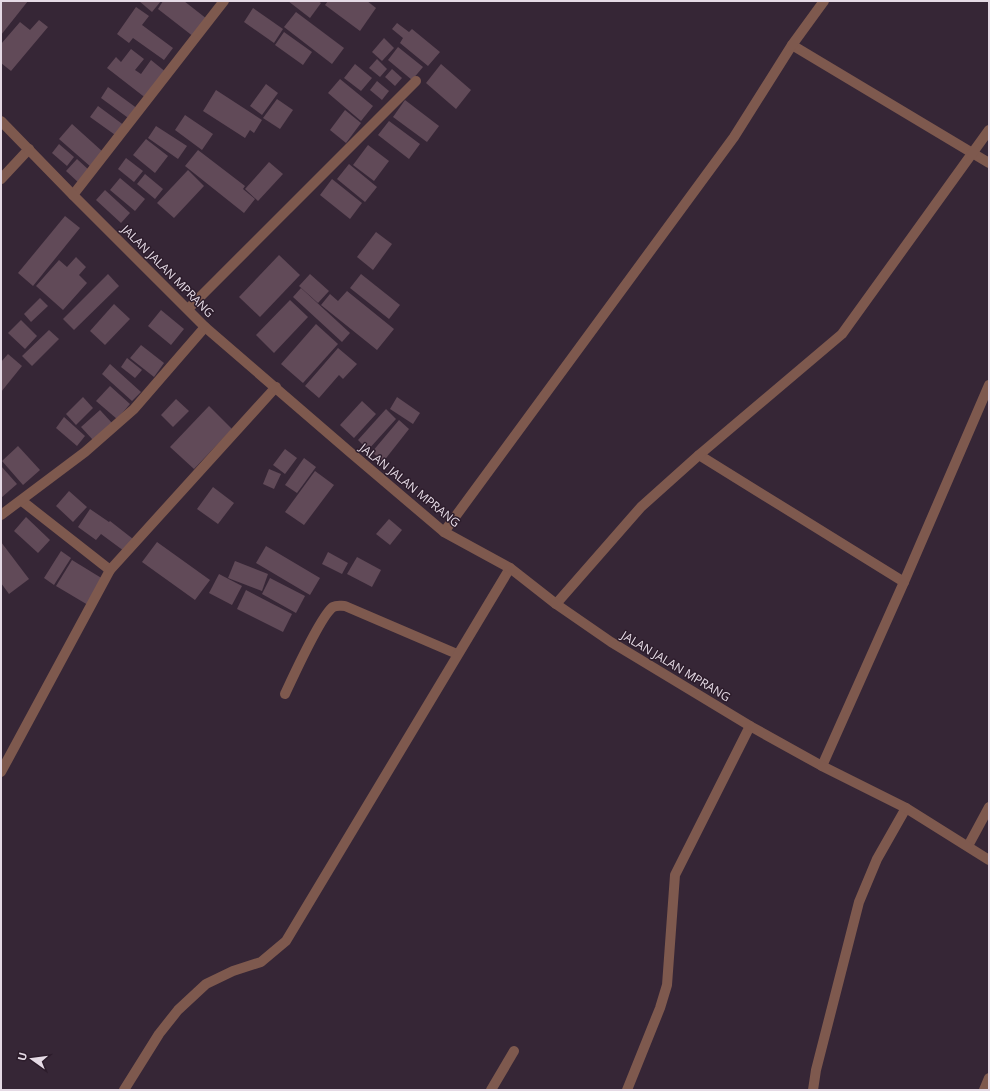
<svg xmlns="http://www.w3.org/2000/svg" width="990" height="1091" viewBox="0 0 990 1091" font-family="'Open Sans',sans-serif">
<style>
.building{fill:#614a58}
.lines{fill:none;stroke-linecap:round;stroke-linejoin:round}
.minor{stroke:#7e594e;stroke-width:10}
.tertiary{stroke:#7e594e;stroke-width:10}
.labels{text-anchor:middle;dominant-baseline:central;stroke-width:3;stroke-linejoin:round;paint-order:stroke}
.street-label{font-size:12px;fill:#e5dae5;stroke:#2c1c2b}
</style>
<rect width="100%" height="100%" fill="#362636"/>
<g class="building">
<polygon points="1,1 28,1 1,35"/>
<polygon points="139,1 161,1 152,12"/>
<polygon points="163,1 184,1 207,19 194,37 158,9"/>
<polygon points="288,1 318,1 321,3 310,18"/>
<polygon points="328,1 367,1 376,8 360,31 325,5"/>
<polygon points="136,7 149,16 142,25 173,48 164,60 133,38 129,43 117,34"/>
<polygon points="253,8 283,29 274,43 244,22"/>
<polygon points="296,12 344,48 332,64 284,27"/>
<polygon points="39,20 48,27 11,71 1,63 1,44 20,22 30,30"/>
<polygon points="397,23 409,32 412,29 440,52 428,66 400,43 403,38 392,29"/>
<polygon points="284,32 312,52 303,65 275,45"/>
<polygon points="384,38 394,48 382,61 372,52"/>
<polygon points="398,47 423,67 412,80 388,60"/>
<polygon points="131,49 144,59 135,70 141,74 151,60 167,73 147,99 107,68 116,57 121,62"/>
<polygon points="377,59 387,69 380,77 369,68"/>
<polygon points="355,64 372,78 361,91 344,78"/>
<polygon points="441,64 471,90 456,109 426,83"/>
<polygon points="392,69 402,78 395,86 385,77"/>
<polygon points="340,79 373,106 361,121 328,93"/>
<polygon points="377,81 389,91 382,100 370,90"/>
<polygon points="266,84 278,93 262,115 250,106"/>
<polygon points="108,87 138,109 131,120 101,98"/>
<polygon points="216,90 262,120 254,133 250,130 245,138 203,111"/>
<polygon points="277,99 293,110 280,129 263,118"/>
<polygon points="405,100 439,126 427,142 393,117"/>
<polygon points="98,106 125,126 118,137 90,117"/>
<polygon points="345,110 361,123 346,143 330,130"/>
<polygon points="185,115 213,134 202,150 175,130"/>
<polygon points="389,121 420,144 409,159 378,135"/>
<polygon points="72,124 103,152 91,167 59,139"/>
<polygon points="156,126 187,146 178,159 148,138"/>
<polygon points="146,139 168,156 155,173 133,155"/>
<polygon points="59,144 74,157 67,166 52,153"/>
<polygon points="368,145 389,161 374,181 353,165"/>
<polygon points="198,150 245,186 243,189 255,199 244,213 185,166"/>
<polygon points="126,158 143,171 134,182 118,169"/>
<polygon points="77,159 90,171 79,183 66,171"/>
<polygon points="269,162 283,174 258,201 245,189"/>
<polygon points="349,164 377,187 365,202 337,179"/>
<polygon points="188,170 204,186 174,218 157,203"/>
<polygon points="145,174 163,189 155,199 137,184"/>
<polygon points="120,178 145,199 135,211 110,190"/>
<polygon points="332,179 362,203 350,219 320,195"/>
<polygon points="105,190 130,213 121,223 96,200"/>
<polygon points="65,216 80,228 33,286 18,273"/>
<polygon points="376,232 392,244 373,270 357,257"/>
<polygon points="279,255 300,275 260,317 239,297"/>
<polygon points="76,257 86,267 79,275 87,283 63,310 36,286 59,260 67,267"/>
<polygon points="108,274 119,286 74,330 63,319"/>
<polygon points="310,274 329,291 318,303 299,286"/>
<polygon points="361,274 400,305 389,319 350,288"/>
<polygon points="301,288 350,333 342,342 293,297"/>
<polygon points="347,291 394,329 377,350 321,305 330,294 338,301"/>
<polygon points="40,298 48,306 31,322 24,314"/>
<polygon points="290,300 308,317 274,353 256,335"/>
<polygon points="114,304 130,319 105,345 90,331"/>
<polygon points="161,310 184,329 171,345 148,326"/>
<polygon points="21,320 37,336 25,349 8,333"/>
<polygon points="316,324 338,344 303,383 281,364"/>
<polygon points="49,330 59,339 32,366 22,356"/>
<polygon points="141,345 164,363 154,377 130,358"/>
<polygon points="338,348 357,364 343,379 339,375 319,398 305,386"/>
<polygon points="8,354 22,366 1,392 1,362"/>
<polygon points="127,358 142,370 135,378 121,367"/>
<polygon points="110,364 141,392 132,401 102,374"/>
<polygon points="110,386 130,404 117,419 96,401"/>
<polygon points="83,397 93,408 76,425 66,414"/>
<polygon points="397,397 420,413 413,424 390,409"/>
<polygon points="176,399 189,411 173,427 161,415"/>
<polygon points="362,401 376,414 354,438 340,425"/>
<polygon points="209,406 232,429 194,469 170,447"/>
<polygon points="386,409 396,419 368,450 358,440"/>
<polygon points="100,410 112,423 93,440 81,427"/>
<polygon points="64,417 85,436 77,446 56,428"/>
<polygon points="399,420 409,429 383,462 372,452"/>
<polygon points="18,446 40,470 23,485 2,461"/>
<polygon points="285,449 297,458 285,474 273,465"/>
<polygon points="304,458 316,467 297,493 285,485"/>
<polygon points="1,466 17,484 1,498"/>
<polygon points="269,469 281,474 274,489 263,484"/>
<polygon points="315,471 334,485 304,525 285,512"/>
<polygon points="213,487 234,503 218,524 197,509"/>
<polygon points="69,491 87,507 73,522 56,506"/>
<polygon points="90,509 109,522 110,521 133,539 124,551 101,534 96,540 78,527"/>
<polygon points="26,517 50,540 38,553 14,531"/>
<polygon points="389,519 402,530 390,545 376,534"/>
<polygon points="1,542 29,579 9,594 1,583"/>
<polygon points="157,542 210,580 195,600 142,562"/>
<polygon points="266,546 320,578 310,595 256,563"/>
<polygon points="61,551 71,558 54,585 44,578"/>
<polygon points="328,552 348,563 342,574 322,564"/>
<polygon points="357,557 381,570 372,587 347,574"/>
<polygon points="72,560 103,579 88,605 56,586"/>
<polygon points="235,561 268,574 262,591 228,578"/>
<polygon points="219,574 242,586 232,605 209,593"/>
<polygon points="270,578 305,596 296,613 262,594"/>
<polygon points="246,590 292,614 283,632 237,609"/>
</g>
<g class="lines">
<g class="minor">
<polyline points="792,45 989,163"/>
<polyline points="1,179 29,149"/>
<polyline points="73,195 224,1"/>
<polyline points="188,309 416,81"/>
<polyline points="699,455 904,582"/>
<polyline points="22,501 110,570"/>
<polyline points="1,515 85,452 134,409 205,327"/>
<polyline points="444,532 734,137 792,45 824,1"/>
<polyline points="556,604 641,507 699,455 842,334 989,130"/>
<path d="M 285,694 C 293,677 321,615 333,607 C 337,605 340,606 345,606 L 457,654"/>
<polyline points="822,766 904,582 989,385"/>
<polyline points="1,772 110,570 276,387"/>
<polyline points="968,846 989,807"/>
<polyline points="124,1090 159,1034 178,1010 206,984 233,971 261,962 286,941 510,568"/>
<polyline points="491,1090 514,1051"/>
<polyline points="627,1090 660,1008 667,985 675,875 750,726"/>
<polyline points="813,1090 816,1070 859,902 877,859 906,808"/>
<polyline points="984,1090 989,1078"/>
</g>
<polyline class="tertiary" points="1,121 73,195 205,327 351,453 444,532 510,568 556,604 611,642 750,726 822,766 906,808 989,860"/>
</g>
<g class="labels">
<g class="street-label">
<text transform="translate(168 271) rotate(45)">JALAN JALAN MPRANG</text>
<text transform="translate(410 485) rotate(39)">JALAN JALAN MPRANG</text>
<text transform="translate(676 666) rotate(31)">JALAN JALAN MPRANG</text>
</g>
</g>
<rect width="990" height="1091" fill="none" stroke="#e5dae5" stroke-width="4"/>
<g transform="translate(32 1059) rotate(284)" stroke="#2c1c2b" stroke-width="3" paint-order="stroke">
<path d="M0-3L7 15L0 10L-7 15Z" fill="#e5dae5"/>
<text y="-6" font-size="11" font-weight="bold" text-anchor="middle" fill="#e5dae5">U</text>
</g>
</svg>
